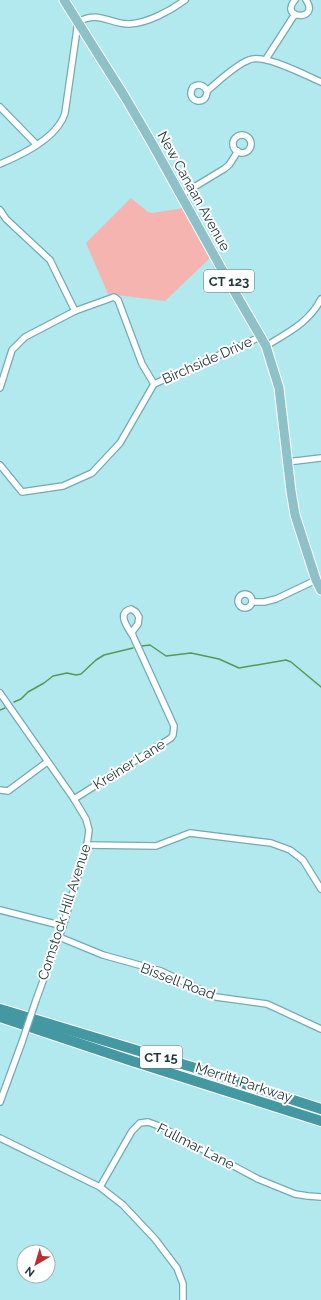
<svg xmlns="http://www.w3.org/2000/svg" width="321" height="1300" viewBox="0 0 321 1300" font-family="Raleway,sans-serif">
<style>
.green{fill:#f5b4af}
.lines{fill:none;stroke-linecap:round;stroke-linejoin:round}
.stream{stroke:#549a55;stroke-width:1.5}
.minor-casing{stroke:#74aab0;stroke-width:8}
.primary-casing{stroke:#fff;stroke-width:11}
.motorway-casing{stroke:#fff;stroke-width:12}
.minor{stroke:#fff;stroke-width:5.5}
.primary{stroke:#8ec1c7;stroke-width:9}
.motorway{stroke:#4398a1;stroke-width:10}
.minor-bridge-casing{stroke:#74aab0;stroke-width:8;stroke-linecap:butt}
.minor-bridge{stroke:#fff;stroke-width:5.5}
.labels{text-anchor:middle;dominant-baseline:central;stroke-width:4;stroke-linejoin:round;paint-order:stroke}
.shield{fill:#fff;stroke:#647476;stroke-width:1}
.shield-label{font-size:13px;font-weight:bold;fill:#22393b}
.street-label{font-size:14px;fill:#22393b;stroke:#fff}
</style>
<rect width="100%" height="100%" fill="#b2e9ef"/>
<polygon class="green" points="131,198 148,212 152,213 184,208 210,258 165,301 108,294 86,243"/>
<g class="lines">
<g class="stream">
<polyline points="142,646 150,645 166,656 191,653 219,659 239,668 286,660 291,662 321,687"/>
<polyline points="14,702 21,699 28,692 44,683 53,676 67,673 76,675 81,674 96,660 104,655 133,648"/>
<polyline points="0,710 5,708"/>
</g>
<defs>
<g id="minor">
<path d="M 295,0 C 278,20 321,21 306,0"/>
<polyline points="266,59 295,14"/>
<path d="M 207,91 C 204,85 198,83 193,87 C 184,101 207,108 207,91 C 218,82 235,65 249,60 C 263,53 305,75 321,82"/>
<polyline points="0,107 36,144"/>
<circle cx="242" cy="144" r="9"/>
<path d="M 0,164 C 22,155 58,137 65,113 L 78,22 C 99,10 109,24 129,24 C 148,23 170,11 185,0"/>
<polyline points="181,195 224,169 229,165 238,151"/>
<polyline points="0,210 6,219 50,260 75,311"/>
<path d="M 266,346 C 287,333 310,322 321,299"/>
<polyline points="0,388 12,350 25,337 75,311 114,297 118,300 142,364 154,384"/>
<polyline points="287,462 321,458"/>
<polyline points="0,465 22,492 63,486 92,473 120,443 154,384 260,337"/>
<circle cx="245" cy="601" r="7"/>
<polyline points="252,602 264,602 276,599 316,580"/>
<polyline points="0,693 74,799 86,819 89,830 87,845 63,926 36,1000"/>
<polyline points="0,790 8,791 47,762"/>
<path d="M 74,799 L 171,738 L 173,735 L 174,726 L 133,636 L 132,632 L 138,624 L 139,617 L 136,612 L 131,609 C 116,613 128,628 133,636"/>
<polyline points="87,845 156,846 190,833 271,843 290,850 303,860 321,889"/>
<polyline points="0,910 63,926"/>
<polyline points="59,937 103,955 161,971 216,997 267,1004 321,1029"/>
<polyline points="0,1102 22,1042"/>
<polyline points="0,1138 100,1187 123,1205 155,1239 177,1268 183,1284 183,1300"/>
<polyline points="100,1187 132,1131 140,1123 148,1122 159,1126 258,1179 295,1194 308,1196 321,1197"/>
</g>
<polyline id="primary" points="64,0 125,97 153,145 230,284 266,346 279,388 291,491 295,515 316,580 321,590"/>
<g id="motorway">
<polyline points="0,1009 192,1067 321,1109"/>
<polyline points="0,1017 129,1060 321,1121"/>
</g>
</defs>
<use href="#minor" class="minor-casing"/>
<use href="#primary" class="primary-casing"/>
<use href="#motorway" class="motorway-casing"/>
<use href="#minor" class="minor"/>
<use href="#primary" class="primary"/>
<use href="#motorway" class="motorway"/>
<defs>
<polyline id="minor-bridge" points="22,1042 36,1000"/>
</defs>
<use href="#minor-bridge" class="minor-bridge-casing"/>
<use href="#minor-bridge" class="minor-bridge"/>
</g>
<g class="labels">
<g class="shield">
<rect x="204" y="270" width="50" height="22" rx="3"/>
<rect x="140" y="1046" width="42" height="22" rx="3"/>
</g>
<g class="shield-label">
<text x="229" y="281">CT 123</text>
<text x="161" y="1057">CT 15</text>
</g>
<g class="street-label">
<text transform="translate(194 191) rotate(61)">New Canaan Avenue</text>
<text transform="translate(207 360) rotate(-24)">Birchside Drive</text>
<text transform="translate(129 764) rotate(-32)">Kreiner Lane</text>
<text transform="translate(64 912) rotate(-72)">Comstock Hill Avenue</text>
<text transform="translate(178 981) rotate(21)">Bissell Road</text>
<text transform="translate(244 1082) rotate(18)">Merritt Parkway</text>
<text transform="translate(196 1146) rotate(27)">Fullmar Lane</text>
</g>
</g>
<g transform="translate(36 1264) rotate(218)"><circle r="19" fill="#ffffff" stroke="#a7b0b1"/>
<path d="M0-3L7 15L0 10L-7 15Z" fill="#bc2c32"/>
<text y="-6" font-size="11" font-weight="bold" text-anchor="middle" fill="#22393b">N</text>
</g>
</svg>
